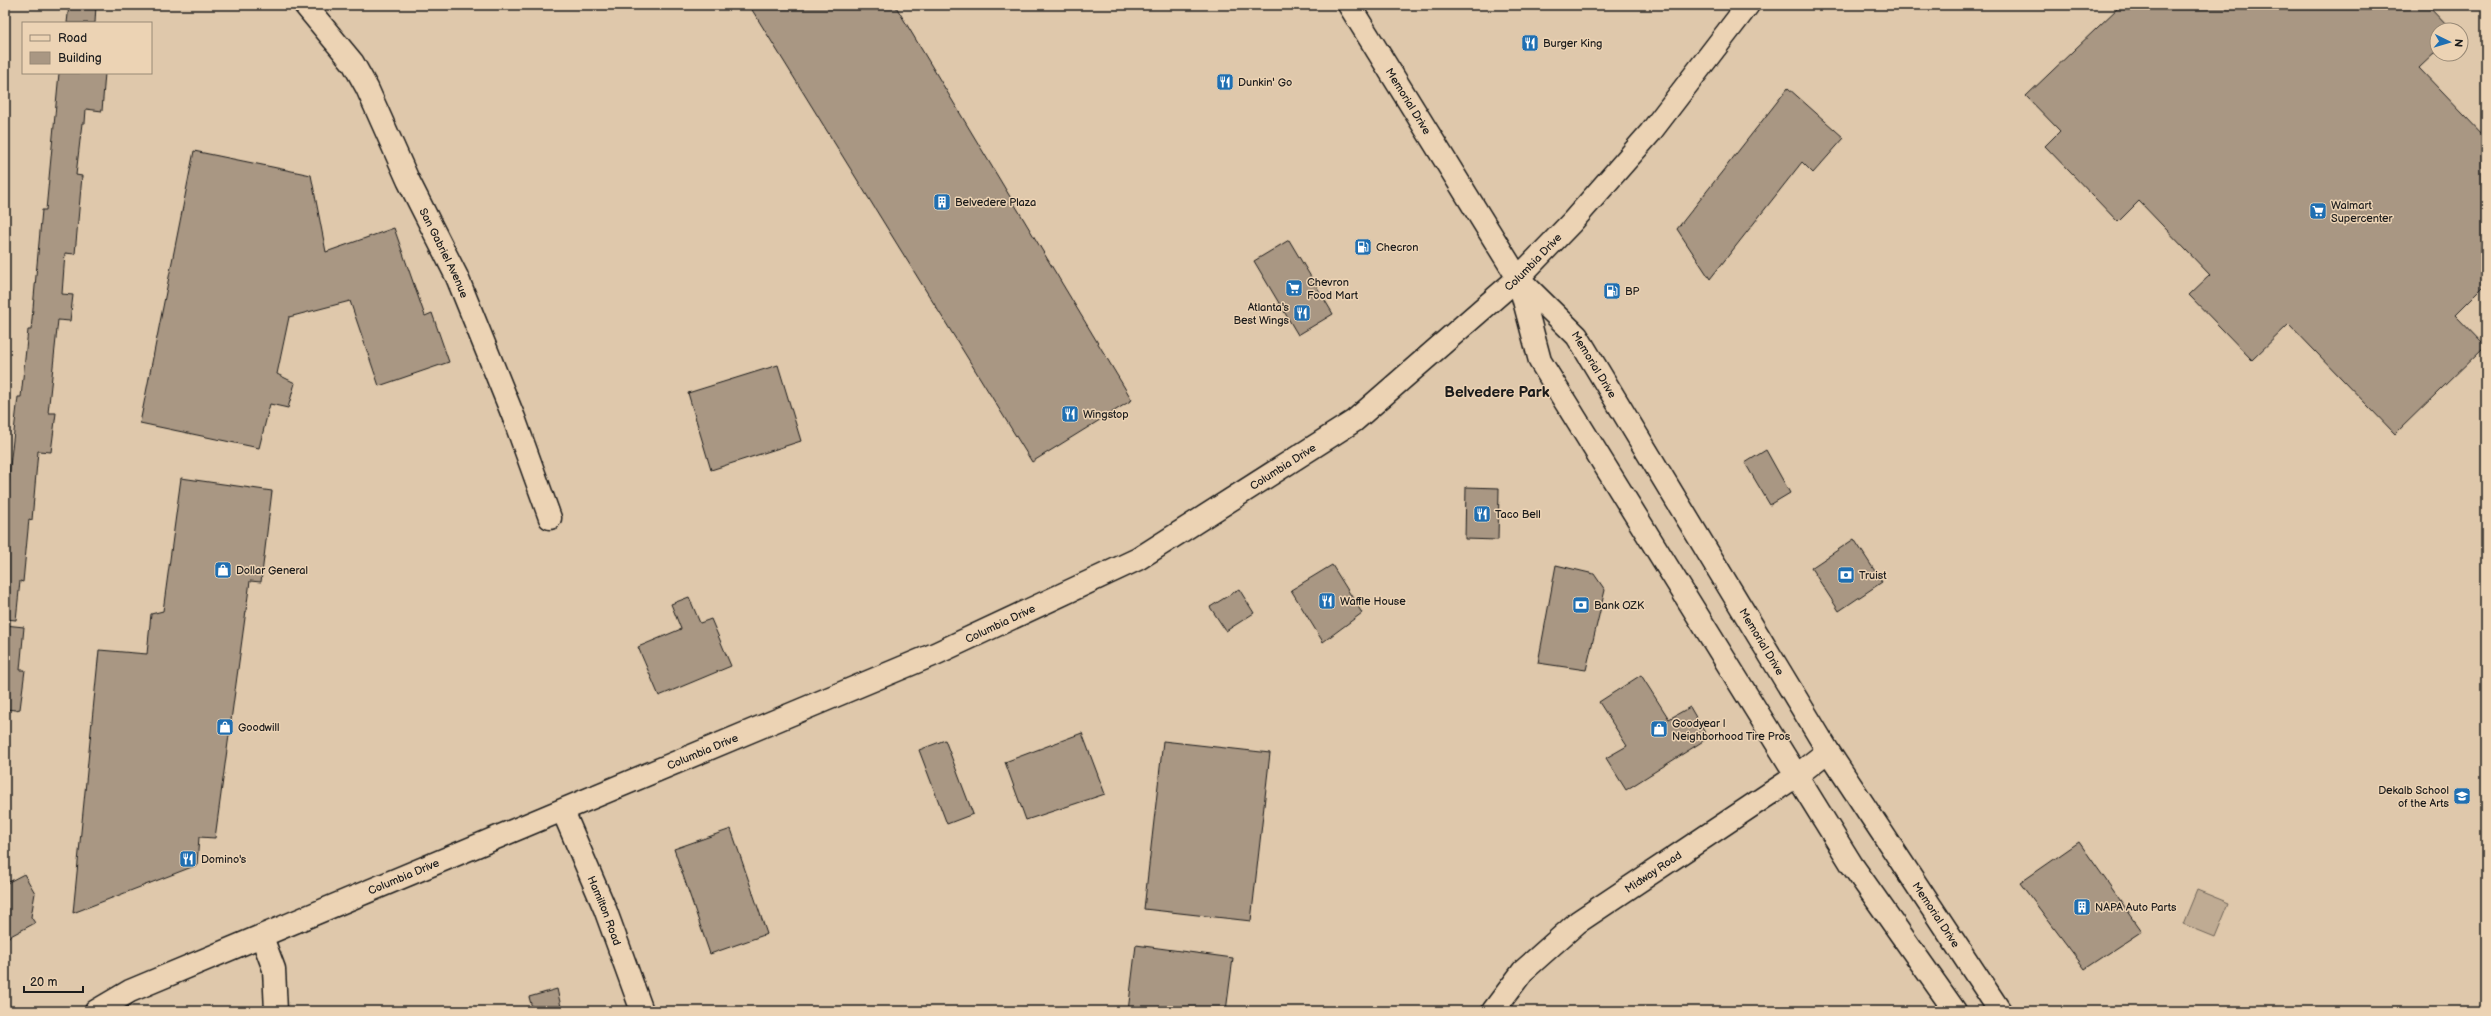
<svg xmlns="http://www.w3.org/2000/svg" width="2491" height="1016" viewBox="0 0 2491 1016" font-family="'Balsamiq Sans',sans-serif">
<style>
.green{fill:#bfab93;stroke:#6e6458}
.building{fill:#a99783;stroke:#1c1c1c}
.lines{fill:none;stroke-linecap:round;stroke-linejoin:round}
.minor-casing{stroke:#1c1c1c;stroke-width:25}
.tertiary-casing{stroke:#1c1c1c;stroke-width:25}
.secondary-casing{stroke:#1c1c1c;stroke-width:25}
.primary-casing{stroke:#1c1c1c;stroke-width:25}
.minor{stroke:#ecd3b4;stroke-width:22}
.tertiary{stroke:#ecd3b4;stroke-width:22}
.secondary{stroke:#ecd3b4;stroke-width:22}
.primary{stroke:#ecd3b4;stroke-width:22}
.labels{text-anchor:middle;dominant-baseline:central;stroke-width:3;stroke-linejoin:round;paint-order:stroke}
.poi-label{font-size:11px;fill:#1c1c1c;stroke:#ecd3b4;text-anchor:start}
.street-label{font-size:11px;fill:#1c1c1c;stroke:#ecd3b4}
.district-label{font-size:15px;font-weight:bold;fill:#1c1c1c;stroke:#ecd3b4}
</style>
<rect width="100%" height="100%" fill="#dfc8ab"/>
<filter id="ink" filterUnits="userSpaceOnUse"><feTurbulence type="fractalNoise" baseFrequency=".025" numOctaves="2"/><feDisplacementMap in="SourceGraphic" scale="8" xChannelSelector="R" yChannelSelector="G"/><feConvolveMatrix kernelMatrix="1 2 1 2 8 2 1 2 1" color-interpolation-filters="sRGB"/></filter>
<g filter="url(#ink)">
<polygon class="green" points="2197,890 2229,903 2215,937 2183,924"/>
<g class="building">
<polygon points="69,5 96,5 95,23 67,23"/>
<polygon points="749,5 895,5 1132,400 1032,462"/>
<polygon points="2121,5 2427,5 2451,30 2437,30 2437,51 2419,68 2486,138 2486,284 2455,315 2485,346 2395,434 2289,324 2252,360 2189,295 2210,275 2139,201 2118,222 2045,146 2060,131 2026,96"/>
<polygon points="59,73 105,73 102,111 86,109 85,123 82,123 76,175 82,176 75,254 65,253 62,294 73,295 70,321 58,320 48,413 56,413 51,452 38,451 32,520 29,519 23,582 20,581 16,620 5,619 5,527 10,466 18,397 21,397 28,330 31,330 42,210 46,210"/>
<polygon points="1788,88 1844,138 1813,173 1802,162 1710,279 1677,229"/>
<polygon points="194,151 311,175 326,252 394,228 425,316 432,313 449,362 379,386 350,301 289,317 277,374 295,383 288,408 270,404 259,448 140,423"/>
<polygon points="1289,240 1333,314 1298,335 1254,261"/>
<polygon points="778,365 801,441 711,470 688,393"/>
<polygon points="1766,450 1790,493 1770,505 1745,463"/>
<polygon points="181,478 272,491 261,582 250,581 215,838 199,837 197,865 73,913 99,650 147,654 151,614 163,611"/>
<polygon points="1466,487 1499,488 1498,540 1465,539"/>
<polygon points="1854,539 1882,582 1839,611 1811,568"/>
<polygon points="1332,565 1362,613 1323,642 1291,590"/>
<polygon points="1556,565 1594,574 1605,590 1586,670 1538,663"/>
<polygon points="1239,589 1254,613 1226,631 1210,607"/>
<polygon points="689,597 700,623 711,619 731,666 659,696 638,647 681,629 671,604"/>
<polygon points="5,625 24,627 20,670 25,670 20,709 16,710 5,709"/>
<polygon points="1641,675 1669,719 1690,707 1708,738 1626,790 1606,758 1627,746 1599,702"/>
<polygon points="1082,733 1105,794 1026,820 1005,762"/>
<polygon points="945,740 973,814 947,824 919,750"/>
<polygon points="1163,741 1270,753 1251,921 1144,909"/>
<polygon points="731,829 767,934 710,954 674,849"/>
<polygon points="2079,842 2142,931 2085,969 2020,883"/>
<polygon points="24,874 35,893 31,917 35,923 5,939 5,884"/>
<polygon points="1136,945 1233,958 1226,1011 1128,1011"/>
<polygon points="557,989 562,1011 533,1011 529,997"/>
</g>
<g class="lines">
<defs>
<g id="minor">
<path id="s1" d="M 305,5 L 353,63 L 367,88 L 408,180 L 457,277 L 514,418 L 550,518"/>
<path id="s2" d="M 563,811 L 605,909 L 642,1011"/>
<polyline points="262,937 274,969 276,1011"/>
</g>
<g id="tertiary">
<path id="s3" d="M 1493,1011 L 1523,971 L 1578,922 L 1796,776 L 1828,751"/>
</g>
<g id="secondary">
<path id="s4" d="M 96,1011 L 130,991 L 935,654 L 1138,559 L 1354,421 L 1518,278 L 1572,222 L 1650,133 L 1748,5"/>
</g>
<g id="primary">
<path id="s5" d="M 1349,5 L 1518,278 L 1577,336 L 1828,751 L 2000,1011"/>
<polyline points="1518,278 1540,361 1852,865 1955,1011"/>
</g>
</defs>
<use href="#minor" class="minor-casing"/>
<use href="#tertiary" class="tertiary-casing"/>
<use href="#secondary" class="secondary-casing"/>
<use href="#primary" class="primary-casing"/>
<use href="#minor" class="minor"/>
<use href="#tertiary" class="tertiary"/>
<use href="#secondary" class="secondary"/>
<use href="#primary" class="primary"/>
</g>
</g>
<defs>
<symbol id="restaurant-square" viewBox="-11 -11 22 22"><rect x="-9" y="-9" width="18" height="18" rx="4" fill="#1f6fb2" stroke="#ecd3b4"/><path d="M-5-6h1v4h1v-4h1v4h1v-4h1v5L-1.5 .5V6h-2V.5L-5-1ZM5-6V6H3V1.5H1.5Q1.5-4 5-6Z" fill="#fff"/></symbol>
<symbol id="building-square" viewBox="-11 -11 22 22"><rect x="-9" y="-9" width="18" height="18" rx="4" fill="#1f6fb2" stroke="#ecd3b4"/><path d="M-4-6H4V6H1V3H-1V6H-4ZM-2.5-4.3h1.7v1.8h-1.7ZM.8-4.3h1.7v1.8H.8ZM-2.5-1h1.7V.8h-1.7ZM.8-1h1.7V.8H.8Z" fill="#fff"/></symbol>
<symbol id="supermarket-square" viewBox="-11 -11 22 22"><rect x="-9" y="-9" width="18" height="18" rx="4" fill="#1f6fb2" stroke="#ecd3b4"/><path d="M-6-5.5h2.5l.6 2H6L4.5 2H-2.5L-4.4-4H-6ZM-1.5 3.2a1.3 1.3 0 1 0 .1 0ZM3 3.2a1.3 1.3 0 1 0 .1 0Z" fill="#fff"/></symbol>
<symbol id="fuel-square" viewBox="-11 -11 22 22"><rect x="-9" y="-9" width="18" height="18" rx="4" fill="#1f6fb2" stroke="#ecd3b4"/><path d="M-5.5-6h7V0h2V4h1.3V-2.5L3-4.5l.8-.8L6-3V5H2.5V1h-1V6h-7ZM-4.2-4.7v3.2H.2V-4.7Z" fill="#fff"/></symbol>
<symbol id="shop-square" viewBox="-11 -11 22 22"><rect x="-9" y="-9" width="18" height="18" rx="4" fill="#1f6fb2" stroke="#ecd3b4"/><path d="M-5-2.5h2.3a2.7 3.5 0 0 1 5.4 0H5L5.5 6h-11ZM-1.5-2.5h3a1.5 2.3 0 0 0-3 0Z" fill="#fff"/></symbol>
<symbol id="bank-square" viewBox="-11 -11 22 22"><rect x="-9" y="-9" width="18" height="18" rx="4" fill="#1f6fb2" stroke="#ecd3b4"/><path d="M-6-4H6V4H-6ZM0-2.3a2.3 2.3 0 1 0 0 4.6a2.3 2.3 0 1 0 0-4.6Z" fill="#fff"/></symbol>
<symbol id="school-square" viewBox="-11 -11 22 22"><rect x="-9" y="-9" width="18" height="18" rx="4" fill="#1f6fb2" stroke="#ecd3b4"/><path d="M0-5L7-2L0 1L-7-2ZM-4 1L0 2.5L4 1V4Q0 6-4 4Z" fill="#fff"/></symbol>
</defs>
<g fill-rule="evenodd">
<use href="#restaurant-square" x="1520" y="33" width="20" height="20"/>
<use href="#restaurant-square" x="1215" y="72" width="20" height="20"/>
<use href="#building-square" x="932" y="192" width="20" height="20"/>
<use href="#supermarket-square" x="2308" y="201" width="20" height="20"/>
<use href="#fuel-square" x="1353" y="237" width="20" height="20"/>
<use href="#supermarket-square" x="1284" y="278" width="20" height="20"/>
<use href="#fuel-square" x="1602" y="281" width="20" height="20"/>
<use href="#restaurant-square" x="1292" y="303" width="20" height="20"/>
<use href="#restaurant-square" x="1060" y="404" width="20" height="20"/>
<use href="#restaurant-square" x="1472" y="504" width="20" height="20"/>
<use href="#shop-square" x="213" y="560" width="20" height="20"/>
<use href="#bank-square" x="1836" y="565" width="20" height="20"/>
<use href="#restaurant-square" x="1317" y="591" width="20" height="20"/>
<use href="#bank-square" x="1571" y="595" width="20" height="20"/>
<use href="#shop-square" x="215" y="717" width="20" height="20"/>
<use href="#shop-square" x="1649" y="719" width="20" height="20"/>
<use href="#school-square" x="2452" y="786" width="20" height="20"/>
<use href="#restaurant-square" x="178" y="849" width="20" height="20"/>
<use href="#building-square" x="2072" y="897" width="20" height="20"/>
</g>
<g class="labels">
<g class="poi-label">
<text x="1543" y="43">Burger King</text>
<text x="1238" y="82">Dunkin' Go</text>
<text x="955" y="202">Belvedere Plaza</text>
<text x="2331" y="205">Walmart<tspan x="2331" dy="13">Supercenter</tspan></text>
<text x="1376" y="247">Checron</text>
<text x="1307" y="282">Chevron<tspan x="1307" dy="13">Food Mart</tspan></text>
<text x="1625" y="291">BP</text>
<text x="1289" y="307" text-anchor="end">Atlanta's<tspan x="1289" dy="13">Best Wings</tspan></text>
<text x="1083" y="414">Wingstop</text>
<text x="1495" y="514">Taco Bell</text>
<text x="236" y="570">Dollar General</text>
<text x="1859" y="575">Truist</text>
<text x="1340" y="601">Waffle House</text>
<text x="1594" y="605">Bank OZK</text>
<text x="1672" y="723">Goodyear |<tspan x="1672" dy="13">Neighborhood Tire Pros</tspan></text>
<text x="238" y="727">Goodwill</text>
<text x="2449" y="790" text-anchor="end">Dekalb School<tspan x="2449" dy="13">of the Arts</tspan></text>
<text x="201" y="859">Domino's</text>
<text x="2095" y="907">NAPA Auto Parts</text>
</g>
<g class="street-label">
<text stroke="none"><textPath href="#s5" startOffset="113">Memorial Drive</textPath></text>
<text stroke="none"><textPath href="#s1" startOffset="286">San Gabriel Avenue</textPath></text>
<text stroke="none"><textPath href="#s4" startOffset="1632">Columbia Drive</textPath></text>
<text stroke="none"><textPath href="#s5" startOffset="437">Memorial Drive</textPath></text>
<text stroke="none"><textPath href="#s4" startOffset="1308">Columbia Drive</textPath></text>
<text stroke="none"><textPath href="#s4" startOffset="984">Columbia Drive</textPath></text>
<text stroke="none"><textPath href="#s5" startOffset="761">Memorial Drive</textPath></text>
<text stroke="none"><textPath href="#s4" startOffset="660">Columbia Drive</textPath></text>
<text stroke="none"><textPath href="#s3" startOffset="214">Midway Road</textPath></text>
<text stroke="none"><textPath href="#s4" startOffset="336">Columbia Drive</textPath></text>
<text stroke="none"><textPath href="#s2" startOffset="108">Hamilton Road</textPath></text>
<text stroke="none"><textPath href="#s5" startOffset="1085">Memorial Drive</textPath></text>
</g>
<g class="district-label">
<text x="1497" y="392">Belvedere Park</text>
</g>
</g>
<rect width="2491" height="1016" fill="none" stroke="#ecd3b4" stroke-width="20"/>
<rect x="10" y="10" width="2471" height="996" fill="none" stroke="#1c1c1c" stroke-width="1.5" filter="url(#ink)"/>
<rect x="22" y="22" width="130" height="52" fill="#ecd3b4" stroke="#998a77"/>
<rect x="30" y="35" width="20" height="6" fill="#ecd3b4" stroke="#998a77"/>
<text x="58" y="42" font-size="12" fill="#1c1c1c">Road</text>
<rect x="30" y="52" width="20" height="12" fill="#a99783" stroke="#998a77"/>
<text x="58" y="62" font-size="12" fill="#1c1c1c">Building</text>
<g transform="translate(2449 42) rotate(95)"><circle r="19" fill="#ecd3b4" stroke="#998a77"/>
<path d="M0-3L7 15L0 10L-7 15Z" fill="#1f6fb2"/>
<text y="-6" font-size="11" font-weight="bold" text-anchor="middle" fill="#1c1c1c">N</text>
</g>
<path d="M24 986v6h59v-6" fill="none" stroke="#1c1c1c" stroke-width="2"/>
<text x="30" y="986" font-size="12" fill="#1c1c1c" stroke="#ecd3b4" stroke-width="3" paint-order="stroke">20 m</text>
</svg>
